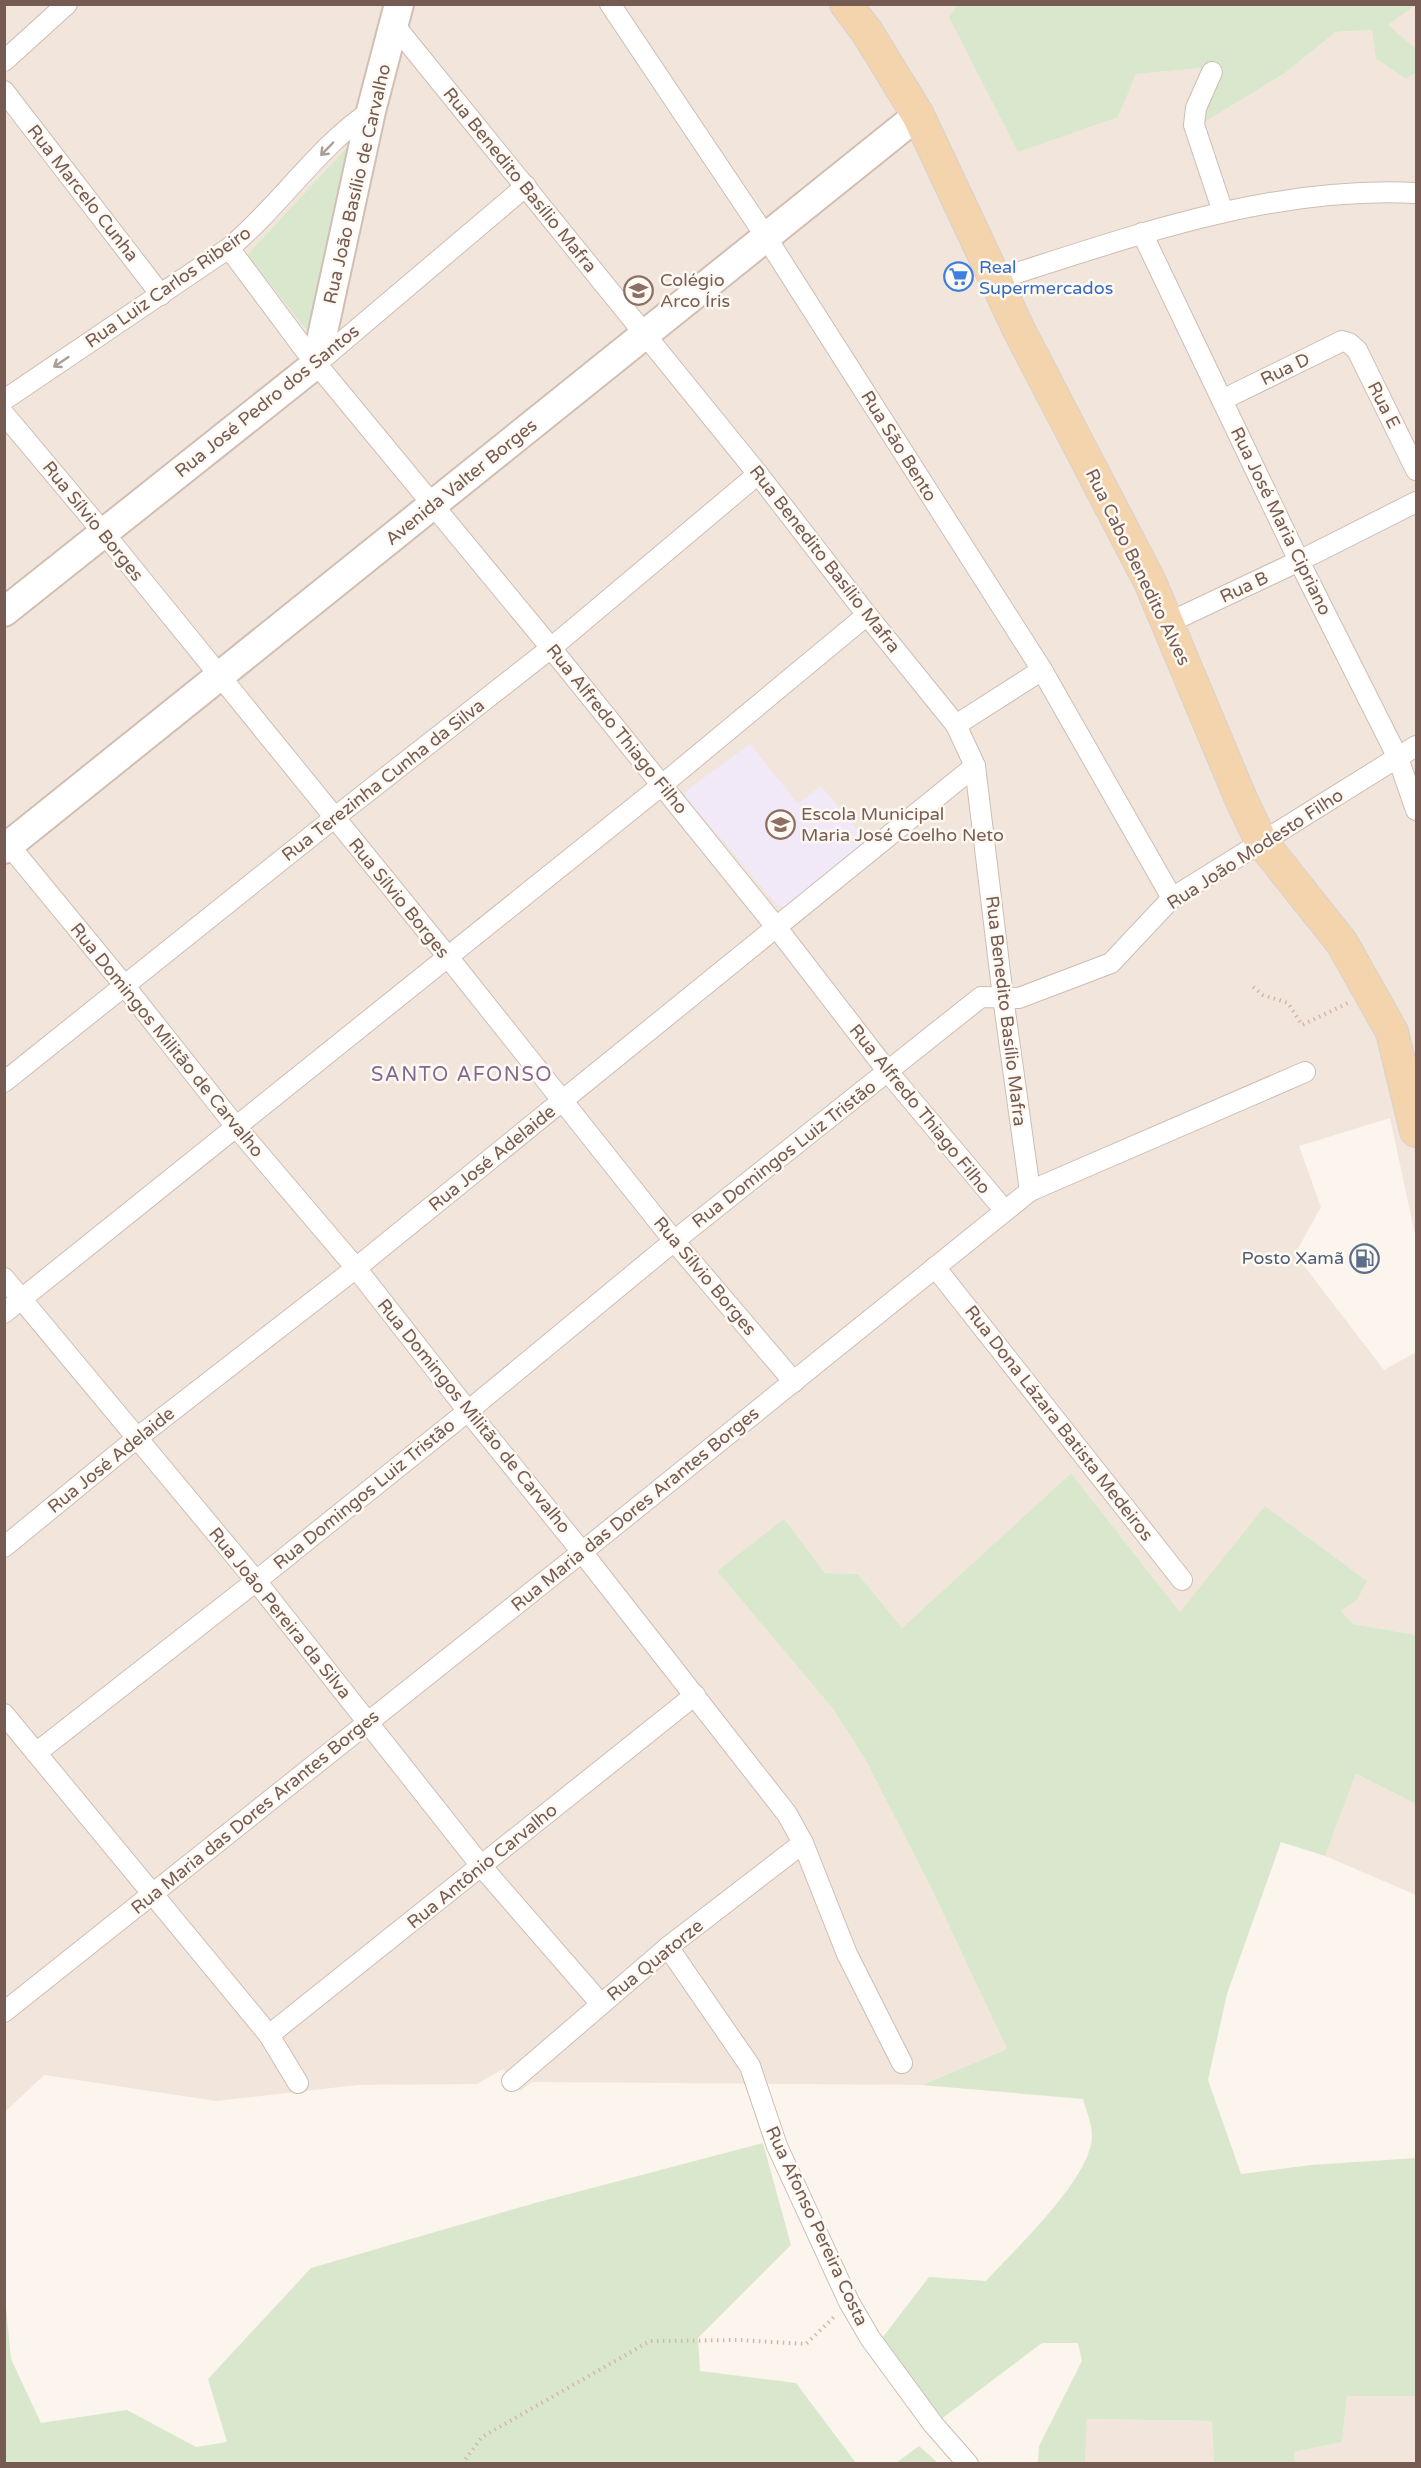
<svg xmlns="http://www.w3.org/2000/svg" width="1421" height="2468" viewBox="0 0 1421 2468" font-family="'Varela Round',sans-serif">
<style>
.residential{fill:#f2e6dc}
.education{fill:#f1e9f8}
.green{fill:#d9e8cc}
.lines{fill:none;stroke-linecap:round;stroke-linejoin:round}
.street-casing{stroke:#cdbdb3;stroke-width:22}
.secondary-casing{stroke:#d2beb3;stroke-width:32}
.primary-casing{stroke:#d8d1ce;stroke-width:34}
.path{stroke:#d4b7a9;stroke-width:4;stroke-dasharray:1.5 4.5;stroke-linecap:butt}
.street{stroke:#fff;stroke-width:20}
.secondary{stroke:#fff;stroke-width:28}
.primary{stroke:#f3d4ac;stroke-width:32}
.oneway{stroke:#ac9d97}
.labels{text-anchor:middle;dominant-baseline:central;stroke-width:5;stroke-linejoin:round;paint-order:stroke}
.street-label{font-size:18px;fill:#755b51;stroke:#fef9f3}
.shop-label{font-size:18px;fill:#366cbe;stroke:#fef9f3;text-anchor:start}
.education-label{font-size:18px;fill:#785e54;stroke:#fef9f3;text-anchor:start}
.service-label{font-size:18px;fill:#4e5e75;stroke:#fef9f3;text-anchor:end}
.neighbourhood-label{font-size:20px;letter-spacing:1.5px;fill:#806990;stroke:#fef9f3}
</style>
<rect width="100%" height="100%" fill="#fbf5ed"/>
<g class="residential">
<polygon points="5,5 959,5 949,17 1118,117 1135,74 1213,67 1225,68 1197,126 1285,73 1336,32 1372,30 1406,79 1416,73 1416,1239 1390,1118 1299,1146 1321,1207 1295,1254 1384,1370 1416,1352 1416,1635 1353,1624 1341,1611 1357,1600 1180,1612 1071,1473 902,1628 858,1574 825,1573 784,1520 717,1571 833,1709 865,1759 932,1890 1007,2049 922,2085 532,2082 520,2091 503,2069 477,2084 358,2085 216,2101 44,2075 5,2112"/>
<polygon points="1416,5 1416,49 1387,25"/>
<polygon points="1356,1774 1416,1804 1416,1895 1325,1856"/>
<polygon points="1416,2392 1416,2463 1295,2463 1294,2452 1342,2442 1347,2396 1416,2396"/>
<polygon points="1086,2419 1213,2421 1214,2463 1085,2464"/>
</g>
<polygon class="education" points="750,744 798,804 821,786 869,844 788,908 777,905 686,797 685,792"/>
<g class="green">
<polygon points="959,4 1416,5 1388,25 1416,49 1416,73 1406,79 1376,58 1372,30 1336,32 1285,73 1196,127 1224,68 1213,67 1136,74 1118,117 1018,152 949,17"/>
<polygon points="353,141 310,334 247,255"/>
<path d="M 1071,1473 L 1180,1612 L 1265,1506 L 1367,1581 L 1357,1600 L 1341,1611 L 1353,1624 L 1416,1635 L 1416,1804 L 1356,1774 L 1325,1856 L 1281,1842 L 1227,1994 L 1208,2080 L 1241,2174 L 1311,2165 L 1416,2158 L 1416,2396 L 1347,2396 L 1342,2442 L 1294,2452 L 1295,2463 L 1214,2463 L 1212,2421 L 1087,2419 L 1085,2463 L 1038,2463 L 1039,2446 L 1082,2361 L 1078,2343 L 1042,2343 L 936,2423 L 872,2351 L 929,2277 L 986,2281 C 1014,2250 1093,2177 1092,2135 C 1092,2124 1086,2110 1083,2099 L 922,2085 L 1007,2049 L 932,1890 L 865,1759 L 833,1709 L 717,1571 L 784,1519 L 825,1573 L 858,1574 L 902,1628 Z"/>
<polygon points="763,2143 791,2245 698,2338 700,2371 796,2383 856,2463 5,2463 5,2296 11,2359 41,2423 127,2410 196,2447 227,2442 208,2379 311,2268 535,2203"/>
<polygon points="919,2446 938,2463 896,2463"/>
</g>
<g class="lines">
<defs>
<g id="street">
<polyline points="610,4 766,237 1042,670 1172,898"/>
<polyline points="395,26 758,474 867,615 956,725 975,766 1003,997 1030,1191"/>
<polyline points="4,61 67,4"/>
<polyline points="1212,72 1196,108 1194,125 1223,212"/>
<polyline points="4,91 161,295"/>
<polyline points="1142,233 1299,561 1398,758 1416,810"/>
<polyline points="229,248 305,350 551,648 777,928 888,1072 1005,1211"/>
<path d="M 995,280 C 1134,236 1268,186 1416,193"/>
<polyline points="316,364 526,186"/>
<path d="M 4,400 L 229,248 C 279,207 318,146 371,111"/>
<polyline points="1222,400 1342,341 1349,343 1357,350 1416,470"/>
<polyline points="4,414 103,532 448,957 674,1241 794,1382"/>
<polyline points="1168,623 1299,561 1416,502"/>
<polyline points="956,725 1042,670"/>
<polyline points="4,839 124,985 237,1128 356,1268 468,1411 582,1552 787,1814 803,1843 847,1954 902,2063"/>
<polyline points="4,1082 334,818 551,648 758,474"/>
<polyline points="935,1267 1182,1580"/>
<polyline points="4,1278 256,1581 482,1867 601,2004"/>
<polyline points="4,1313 662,785 867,615"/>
<polyline points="4,1547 137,1438 356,1268 975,766"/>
<polyline points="4,1714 269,2035 298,2083"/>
<polyline points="36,1753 256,1581 468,1411 674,1241 981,997 1019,998 1111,963 1172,898 1416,746"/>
<polyline points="668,1947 750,2066 777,2146 849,2302 870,2338 933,2424 968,2464"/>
<polyline points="4,2012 582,1552 1030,1191 1305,1072"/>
<polyline points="269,2035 695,1695"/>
<polyline points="512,2081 668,1947 803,1843"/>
</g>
<g id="secondary">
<polyline points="4,612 316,364 371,111 399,4"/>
<polyline points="4,849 918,115"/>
</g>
<polyline id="primary" points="846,4 867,32 918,115 1019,330 1150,582 1241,799 1261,841 1342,943 1392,1032 1416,1131"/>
</defs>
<use href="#street" class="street-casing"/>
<use href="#secondary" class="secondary-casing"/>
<use href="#primary" class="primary-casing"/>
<g class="path">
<polyline points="1253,987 1263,995 1288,1003 1302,1025 1348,1003"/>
<polyline points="462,2464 482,2437 650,2341 739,2340 806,2344 836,2315"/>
</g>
<use href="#street" class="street"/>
<use href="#secondary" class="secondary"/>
<use href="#primary" class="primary"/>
</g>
<defs><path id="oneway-shaft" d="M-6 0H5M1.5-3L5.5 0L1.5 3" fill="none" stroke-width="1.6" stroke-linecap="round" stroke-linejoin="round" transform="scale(1.5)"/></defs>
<g class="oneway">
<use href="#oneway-shaft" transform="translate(327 149) rotate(134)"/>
<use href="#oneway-shaft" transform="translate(61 362) rotate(146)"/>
</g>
<defs>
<symbol id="supermarket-ring" viewBox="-11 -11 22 22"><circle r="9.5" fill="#fef9f3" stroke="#3f7fe0" stroke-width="1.5"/><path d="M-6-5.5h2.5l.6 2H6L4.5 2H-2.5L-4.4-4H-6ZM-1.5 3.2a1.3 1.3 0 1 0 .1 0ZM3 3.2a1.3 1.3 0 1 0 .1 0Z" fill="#3f7fe0"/></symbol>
<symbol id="school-ring" viewBox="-11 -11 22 22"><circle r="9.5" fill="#fef9f3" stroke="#8d6e63" stroke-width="1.5"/><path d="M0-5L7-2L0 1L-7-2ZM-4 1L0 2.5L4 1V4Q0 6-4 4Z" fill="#8d6e63"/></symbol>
<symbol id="fuel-ring" viewBox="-11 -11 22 22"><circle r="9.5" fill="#fef9f3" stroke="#5c6f8a" stroke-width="1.5"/><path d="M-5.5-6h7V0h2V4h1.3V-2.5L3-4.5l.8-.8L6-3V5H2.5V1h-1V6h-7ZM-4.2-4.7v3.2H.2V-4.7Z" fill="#5c6f8a"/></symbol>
</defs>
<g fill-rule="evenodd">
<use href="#supermarket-ring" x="942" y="260" width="33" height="33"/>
<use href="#school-ring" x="622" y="274" width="33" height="33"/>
<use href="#school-ring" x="764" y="808" width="33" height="33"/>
<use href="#fuel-ring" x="1348" y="1242" width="33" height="33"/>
</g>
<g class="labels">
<g class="street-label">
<text transform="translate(520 180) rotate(51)">Rua Benedito Basílio Mafra</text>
<text transform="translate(357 184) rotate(-77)">Rua João Basílio de Carvalho</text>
<text transform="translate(83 193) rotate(52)">Rua Marcelo Cunha</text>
<text transform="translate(168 287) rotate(-35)">Rua Luiz Carlos Ribeiro</text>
<text transform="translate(1285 369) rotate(-26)">Rua D</text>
<text transform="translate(267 401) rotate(-39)">Rua José Pedro dos Santos</text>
<text transform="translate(1384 405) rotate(63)">Rua E</text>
<text transform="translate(899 446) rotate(58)">Rua São Bento</text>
<text transform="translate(461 482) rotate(-39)">Avenida Valter Borges</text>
<text transform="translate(93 521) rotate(51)">Rua Sílvio Borges</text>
<text transform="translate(1281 521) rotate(64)">Rua José Maria Cipriano</text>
<text transform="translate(825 559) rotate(52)">Rua Benedito Basílio Mafra</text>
<text transform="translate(1138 567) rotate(64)">Rua Cabo Benedito Alves</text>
<text transform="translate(1244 587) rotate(-25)">Rua B</text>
<text transform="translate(617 729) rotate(51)">Rua Alfredo Thiago Filho</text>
<text transform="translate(383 780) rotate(-38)">Rua Terezinha Cunha da Silva</text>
<text transform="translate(1255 849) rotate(-33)">Rua João Modesto Filho</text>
<text transform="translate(399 898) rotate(51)">Rua Sílvio Borges</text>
<text transform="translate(1006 1011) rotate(83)">Rua Benedito Basílio Mafra</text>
<text transform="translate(167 1040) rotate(51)">Rua Domingos Militão de Carvalho</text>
<text transform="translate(920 1109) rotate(51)">Rua Alfredo Thiago Filho</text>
<text transform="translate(784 1154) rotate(-38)">Rua Domingos Luiz Tristão</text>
<text transform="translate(492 1158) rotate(-39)">Rua José Adelaide</text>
<text transform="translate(705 1276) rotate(50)">Rua Sílvio Borges</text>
<text transform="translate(474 1416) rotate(51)">Rua Domingos Militão de Carvalho</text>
<text transform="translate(1059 1423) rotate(52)">Rua Dona Lázara Batista Medeiros</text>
<text transform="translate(111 1460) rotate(-39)">Rua José Adelaide</text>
<text transform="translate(364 1494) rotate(-39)">Rua Domingos Luiz Tristão</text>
<text transform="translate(635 1509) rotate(-39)">Rua Maria das Dores Arantes Borges</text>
<text transform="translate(280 1613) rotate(51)">Rua João Pereira da Silva</text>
<text transform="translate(255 1812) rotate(-39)">Rua Maria das Dores Arantes Borges</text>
<text transform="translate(482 1866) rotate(-39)">Rua Antônio Carvalho</text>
<text transform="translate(655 1960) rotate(-39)">Rua Quatorze</text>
<text transform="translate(817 2226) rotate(65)">Rua Afonso Pereira Costa</text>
</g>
<g class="shop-label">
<text x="979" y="267">Real<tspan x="979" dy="21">Supermercados</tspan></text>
</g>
<g class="education-label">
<text x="660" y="280">Colégio<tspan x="660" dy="21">Arco Íris</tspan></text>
<text x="801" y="814">Escola Municipal<tspan x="801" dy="21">Maria José Coelho Neto</tspan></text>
</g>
<g class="service-label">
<text x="1344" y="1258">Posto Xamã</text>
</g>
<g class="neighbourhood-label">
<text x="462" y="1075">SANTO AFONSO</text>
</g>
</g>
<rect width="1421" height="2468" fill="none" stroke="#755b51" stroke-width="12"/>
</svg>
